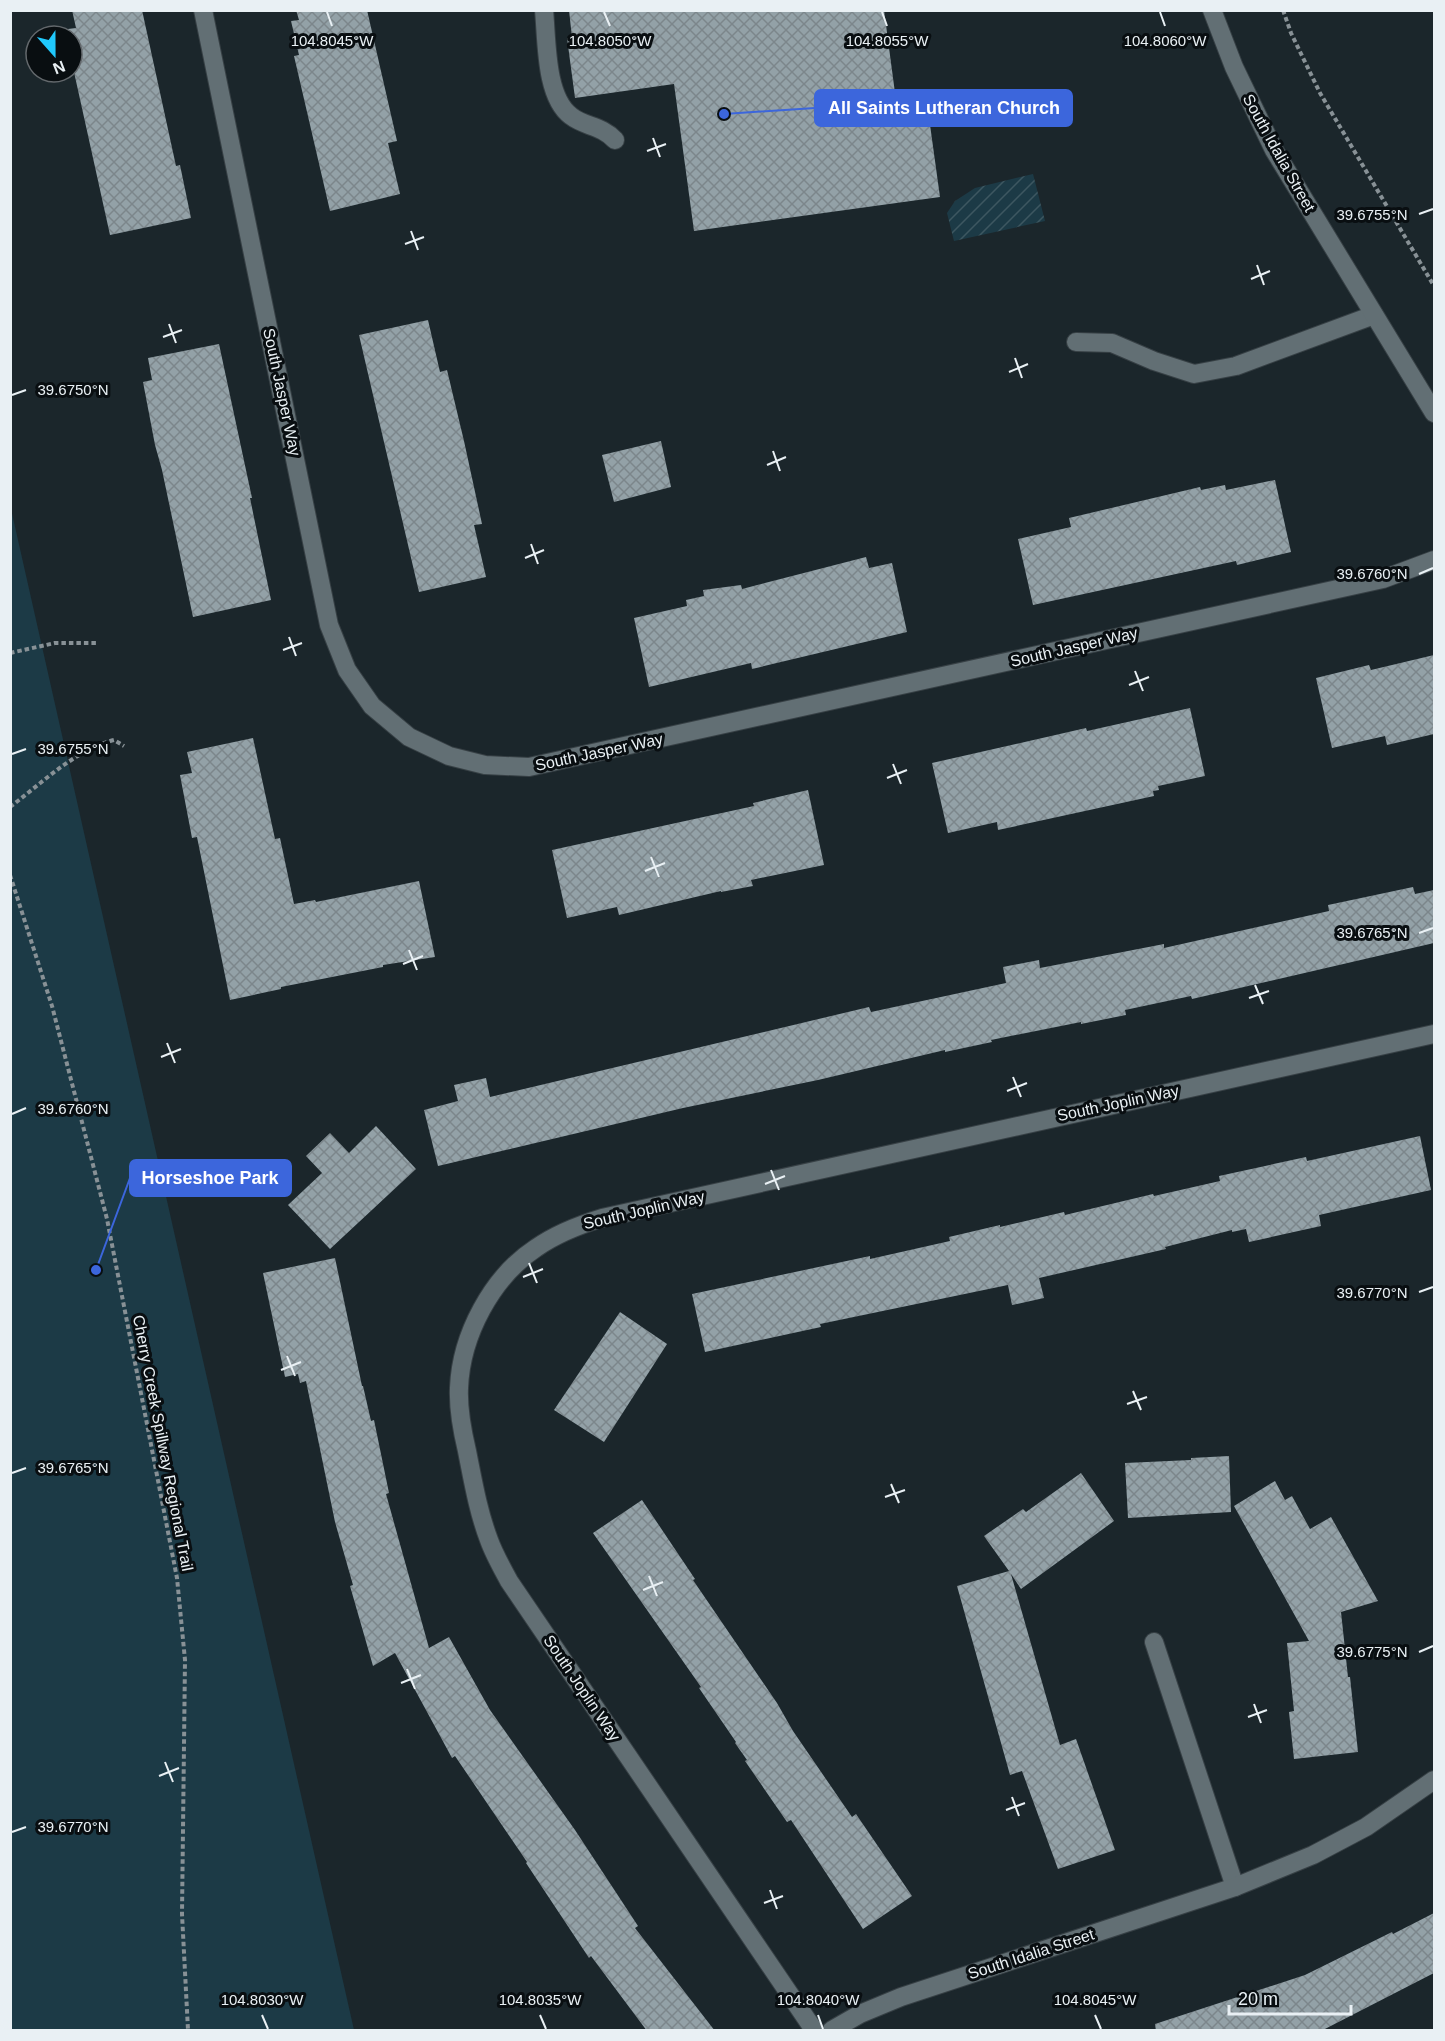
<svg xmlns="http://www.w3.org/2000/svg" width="1445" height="2041" viewBox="0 0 1445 2041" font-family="Arial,sans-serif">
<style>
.park{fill:#1c3a46}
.garden{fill:url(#garden-furrows)}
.building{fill:url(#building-cross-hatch)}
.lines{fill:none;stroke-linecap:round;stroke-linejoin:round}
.lane-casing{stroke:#374045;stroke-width:20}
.street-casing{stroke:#374045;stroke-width:20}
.path{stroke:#889196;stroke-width:4;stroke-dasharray:4.5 3;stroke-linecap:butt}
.lane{stroke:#626f74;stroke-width:18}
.street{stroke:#626f74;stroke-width:18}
.ticks{fill:none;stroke:#e9f0f4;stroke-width:2}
.labels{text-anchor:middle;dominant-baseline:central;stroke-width:6;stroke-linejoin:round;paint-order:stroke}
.street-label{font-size:16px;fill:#e9f0f4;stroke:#090e11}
.ticks-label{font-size:15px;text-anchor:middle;fill:#e9f0f4;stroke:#090e11;stroke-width:6;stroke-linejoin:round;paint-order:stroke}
.leader{fill:none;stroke:#3c66dc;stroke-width:2}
.callout-dot{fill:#3c66dc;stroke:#090e11;stroke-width:2}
.callout{fill:#3c66dc;stroke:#3c66dc;stroke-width:2}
.callout-label{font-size:18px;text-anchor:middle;font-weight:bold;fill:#fff}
</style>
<defs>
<pattern id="garden-furrows" width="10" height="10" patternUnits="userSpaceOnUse" patternTransform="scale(1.5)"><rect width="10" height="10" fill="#1c3a46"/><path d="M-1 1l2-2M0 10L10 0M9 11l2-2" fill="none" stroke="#3d5761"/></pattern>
<pattern id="building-cross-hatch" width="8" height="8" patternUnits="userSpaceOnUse" patternTransform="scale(1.5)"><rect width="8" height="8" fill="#93a1a7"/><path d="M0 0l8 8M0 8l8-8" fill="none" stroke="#7c868b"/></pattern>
</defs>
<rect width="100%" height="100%" fill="#1b262b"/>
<polygon class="park" points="10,509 11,509 354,2030 11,2030"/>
<polygon class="garden" points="1033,174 1045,221 954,241 947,213 955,201 975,188"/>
<g class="building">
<polygon points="72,10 142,10 176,166 180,165 191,218 110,235 72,63 72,36 69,36 68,29 76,28"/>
<polygon points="296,10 367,10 397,141 388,143 400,194 330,211 294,56 299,55 291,21 299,20"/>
<polygon points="569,10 884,10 897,108 927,103 940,197 694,231 674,84 575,98 567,38 572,38"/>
<polygon points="428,320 440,372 447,370 464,441 482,524 474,525 486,577 419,592 359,335"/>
<polygon points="219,344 252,498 250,498 271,600 193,617 162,470 155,445 143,382 152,380 148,358"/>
<polygon points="661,441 671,487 614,502 602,455"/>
<polygon points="1275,480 1291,552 1237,565 1236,561 1033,605 1018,539 1071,527 1069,518 1200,487 1201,490 1225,485 1226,490"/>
<polygon points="866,557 869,568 892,563 907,632 752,669 751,663 649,687 634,618 687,606 686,600 704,596 703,590 741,585 742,589"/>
<polygon points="1434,655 1434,734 1387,745 1385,736 1332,748 1316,678 1369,665 1371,670"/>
<polygon points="1190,708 1205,776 1158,786 1159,790 1153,791 1154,796 998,830 997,822 948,833 932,763 1086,728 1087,731"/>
<polygon points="253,738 275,839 280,838 294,904 315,900 316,902 419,881 435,957 383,965 383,967 281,987 281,989 230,1000 197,837 192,838 180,775 192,773 187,752"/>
<polygon points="808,790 824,865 751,880 753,886 721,892 721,891 619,915 617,907 567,918 552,850 754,806 753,803"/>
<polygon points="1413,887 1415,894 1434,890 1434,943 1192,999 1191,996 1125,1010 1126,1015 1081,1024 1081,1022 991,1040 992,1042 945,1052 945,1050 818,1080 683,1108 438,1166 424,1110 458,1101 454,1085 486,1078 490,1097 869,1007 871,1012 1006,983 1003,967 1039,960 1040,968 1164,944 1164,948 1329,911 1328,905"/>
<polygon points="376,1126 416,1169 330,1249 288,1205 322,1173 306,1156 330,1133 349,1153"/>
<polygon points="1420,1136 1431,1190 1319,1215 1321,1226 1249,1242 1246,1229 1232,1232 1232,1230 1165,1247 1166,1249 1039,1278 1044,1298 1012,1305 1008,1285 820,1324 821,1327 705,1352 692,1294 870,1256 870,1259 950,1241 949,1237 1000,1225 1000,1227 1064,1212 1065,1215 1153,1194 1154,1196 1220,1181 1219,1176 1306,1157 1307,1161"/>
<polygon points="335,1258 362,1386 363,1386 371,1421 374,1420 389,1493 386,1494 429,1648 449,1637 490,1710 575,1830 638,1926 635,1928 715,2031 647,2031 591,1956 589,1958 526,1863 527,1862 455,1756 452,1758 395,1653 373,1666 350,1586 353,1585 335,1522 306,1381 300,1383 298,1374 285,1377 263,1273"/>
<polygon points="620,1312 667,1344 604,1442 554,1410"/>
<polygon points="1229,1456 1231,1512 1128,1518 1125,1463 1191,1460 1191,1458"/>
<polygon points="1081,1473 1114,1521 1021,1589 1011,1574 1060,1745 1076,1739 1115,1850 1058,1869 1022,1771 1010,1775 957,1586 1009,1571 984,1536 1023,1509 1026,1512"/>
<polygon points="1275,1481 1285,1500 1292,1496 1310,1529 1331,1517 1378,1601 1341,1612 1348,1677 1350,1677 1358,1752 1294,1759 1289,1712 1294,1711 1287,1643 1309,1641 1234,1506"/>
<polygon points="642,1500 695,1579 693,1580 777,1703 793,1731 852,1817 856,1814 912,1896 863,1929 791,1820 787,1822 745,1761 747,1760 735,1743 736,1742 699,1688 701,1687 593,1533"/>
<polygon points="1434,1913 1434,1973 1321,2031 1156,2031 1155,2024 1305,1975 1392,1932 1393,1934"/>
</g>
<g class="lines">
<defs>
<g id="lane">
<polyline points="203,10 329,625 347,670 372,706 409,737 449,756 485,765 529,767 1383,579 1434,560"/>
<path d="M 544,10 C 547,40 545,97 571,116 C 585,127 601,125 615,140"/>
<polyline points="1076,342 1112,343 1154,361 1194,374 1236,366 1374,315"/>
</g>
<g id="street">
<polyline points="1212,10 1234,67 1274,150 1434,413"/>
<polyline points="1154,1642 1235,1887"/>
<path d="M 814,2030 L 509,1581 C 502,1568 494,1554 489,1540 C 478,1511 473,1481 467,1451 C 462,1430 458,1409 459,1388 C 461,1335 492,1277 536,1248 C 556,1234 579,1225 602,1218 L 1434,1034"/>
<polyline points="832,2030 860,2014 901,1997 1235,1887 1313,1855 1366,1827 1434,1780"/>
</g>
</defs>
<use href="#lane" class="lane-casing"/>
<use href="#street" class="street-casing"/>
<g class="path">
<polyline points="1283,10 1291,33 1320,93 1434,286"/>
<polyline points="10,653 55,643 96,643"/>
<path d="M 10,807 C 42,783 75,750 114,740 L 124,746"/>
<polyline points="10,875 52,1006 107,1219 177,1578 185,1660 182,1914 188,2030"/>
</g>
<use href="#lane" class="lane"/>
<use href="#street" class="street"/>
</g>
<path class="ticks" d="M 327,12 L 332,26M 604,12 L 610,26M 882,12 L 887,26M 1160,12 L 1165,26M 653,138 L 660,157M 647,151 L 666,144M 1419,214 L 1433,209M 411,231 L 418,250M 405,244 L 424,237M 1257,265 L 1264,285M 1251,279 L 1270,271M 169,324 L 176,343M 163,337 L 182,330M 1015,358 L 1022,378M 1009,372 L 1028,364M 12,395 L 26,390M 773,451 L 780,471M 767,465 L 786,457M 531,544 L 538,564M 525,558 L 544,550M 1419,574 L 1433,568M 289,637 L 296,656M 283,650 L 302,643M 1135,671 L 1143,691M 1129,685 L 1149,677M 12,754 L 26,749M 893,764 L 901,784M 887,778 L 907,770M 651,857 L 659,877M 645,871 L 665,863M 1419,933 L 1433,928M 409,950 L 417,970M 403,964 L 423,956M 1255,985 L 1263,1004M 1249,998 L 1269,991M 167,1043 L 175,1063M 161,1057 L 181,1049M 1013,1077 L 1021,1097M 1007,1091 L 1027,1083M 12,1114 L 26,1108M 771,1170 L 779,1190M 765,1184 L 785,1176M 529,1263 L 537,1283M 523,1277 L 543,1269M 1419,1292 L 1433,1287M 287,1356 L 295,1376M 281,1370 L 301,1362M 1133,1391 L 1141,1410M 1127,1404 L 1147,1397M 12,1473 L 26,1468M 891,1484 L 899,1503M 885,1497 L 905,1490M 649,1576 L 657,1596M 643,1590 L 663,1582M 1419,1652 L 1433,1646M 407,1669 L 415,1689M 401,1683 L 421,1675M 1254,1704 L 1261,1723M 1248,1717 L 1267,1710M 165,1762 L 173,1782M 159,1776 L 179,1768M 1012,1797 L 1019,1816M 1006,1810 L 1025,1803M 12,1832 L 26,1827M 770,1890 L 777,1909M 764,1903 L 783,1896M 262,2015 L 268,2029M 540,2015 L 546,2029M 818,2015 L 823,2029M 1095,2015 L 1101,2029"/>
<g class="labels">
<g class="street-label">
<text transform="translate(1279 153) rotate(61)">South Idalia Street</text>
<text transform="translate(282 392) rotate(78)">South Jasper Way</text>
<text transform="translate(1074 647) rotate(-13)">South Jasper Way</text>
<text transform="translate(599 752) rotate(-12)">South Jasper Way</text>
<text transform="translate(1118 1103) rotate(-12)">South Joplin Way</text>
<text transform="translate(644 1210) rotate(-13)">South Joplin Way</text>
<text transform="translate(163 1443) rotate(79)">Cherry Creek Spillway Regional Trail</text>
<text transform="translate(582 1688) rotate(56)">South Joplin Way</text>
<text transform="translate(1031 1954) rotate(-18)">South Idalia Street</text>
</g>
</g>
<g class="ticks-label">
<text x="332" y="46">104.8045°W</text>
<text x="610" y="46">104.8050°W</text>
<text x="887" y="46">104.8055°W</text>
<text x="1165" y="46">104.8060°W</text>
<text x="1372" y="220">39.6755°N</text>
<text x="73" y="395">39.6750°N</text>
<text x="1372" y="579">39.6760°N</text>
<text x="73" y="754">39.6755°N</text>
<text x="1372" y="938">39.6765°N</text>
<text x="73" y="1114">39.6760°N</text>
<text x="1372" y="1298">39.6770°N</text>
<text x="73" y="1473">39.6765°N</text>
<text x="1372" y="1657">39.6775°N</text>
<text x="73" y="1832">39.6770°N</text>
<text x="262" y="2005">104.8030°W</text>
<text x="540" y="2005">104.8035°W</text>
<text x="818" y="2005">104.8040°W</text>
<text x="1095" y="2005">104.8045°W</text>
</g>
<path class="leader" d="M724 114L815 108M96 1270L130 1178"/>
<g class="callout-dot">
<circle cx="724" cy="114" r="6"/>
<circle cx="96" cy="1270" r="6"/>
</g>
<g class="callout">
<rect x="815" y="90" width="257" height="36" rx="6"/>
<rect x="130" y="1160" width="161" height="36" rx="6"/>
</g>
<g class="callout-label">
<text x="944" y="114">All Saints Lutheran Church</text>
<text x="210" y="1184">Horseshoe Park</text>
</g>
<rect width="1445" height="2041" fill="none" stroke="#e9f0f4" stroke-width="24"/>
<g transform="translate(54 54) rotate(159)"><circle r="28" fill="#090e11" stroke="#63686c" stroke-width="1.5"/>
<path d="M0-4.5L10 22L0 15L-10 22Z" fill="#20c9fd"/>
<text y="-9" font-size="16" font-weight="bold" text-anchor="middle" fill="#e9f0f4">N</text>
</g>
<path d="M1229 2005v9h122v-9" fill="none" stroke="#e9f0f4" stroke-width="3"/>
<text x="1238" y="2005" font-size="18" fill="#e9f0f4" stroke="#090e11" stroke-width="4.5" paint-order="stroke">20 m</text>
</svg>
